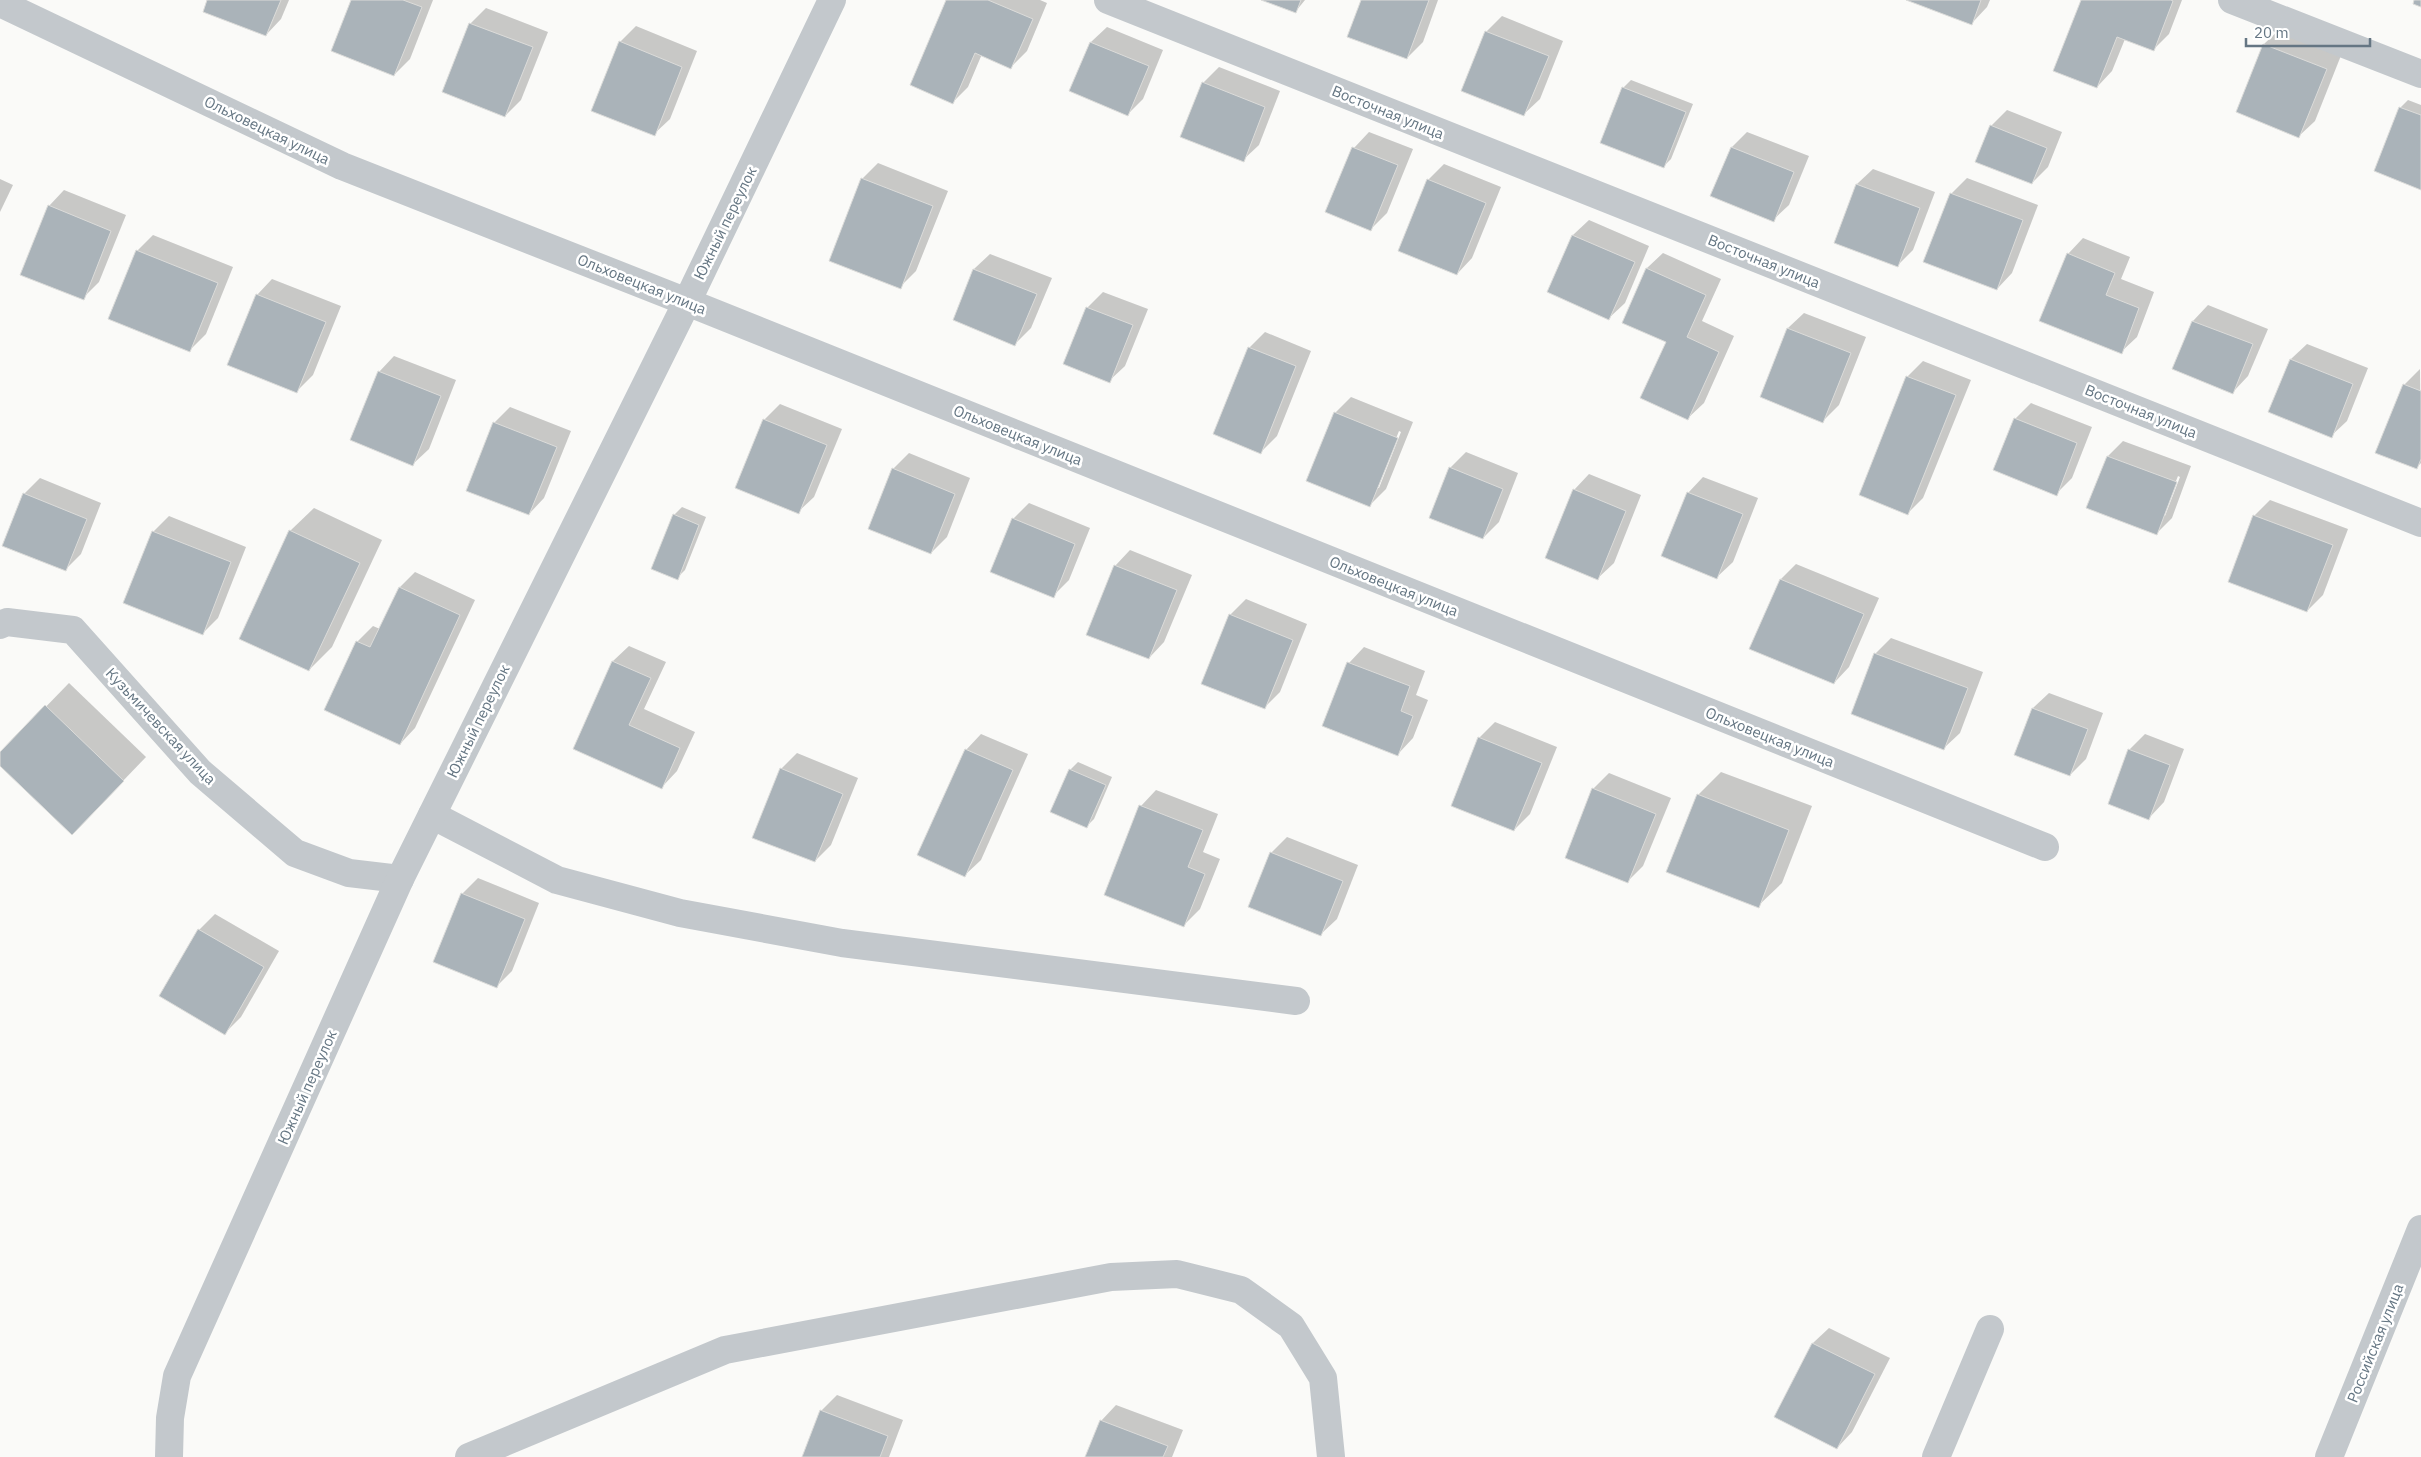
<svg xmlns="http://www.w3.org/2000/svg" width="2421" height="1457" viewBox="0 0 2421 1457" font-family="'IBM Plex Sans',sans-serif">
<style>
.shadow{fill:#0003;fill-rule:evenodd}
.building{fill:#aab3b9;stroke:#dcdcda}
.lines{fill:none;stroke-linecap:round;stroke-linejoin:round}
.minor{stroke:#c3c8cc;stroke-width:28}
.labels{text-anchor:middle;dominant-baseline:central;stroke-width:5;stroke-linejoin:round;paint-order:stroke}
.street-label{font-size:15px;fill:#657683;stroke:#fff}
</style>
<rect width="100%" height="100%" fill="#fafaf8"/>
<g class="shadow">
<polygon points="209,0 289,0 281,19 266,35"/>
<polygon points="352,0 433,0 410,59 394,75"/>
<polygon points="948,0 1040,0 1047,3 1027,51 1011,67 982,54 968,87 953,102"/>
<polygon points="1265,0 1305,0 1296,11"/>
<polygon points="1362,0 1438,0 1423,42 1407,58"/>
<polygon points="1910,0 1990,0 1987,7 1972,23"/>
<polygon points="2082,0 2182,0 2169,34 2153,50 2125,39 2112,71 2097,87"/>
<polygon points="486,8 548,32 521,100 505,116 470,24"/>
<polygon points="1502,16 1563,41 1540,99 1524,114 1486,32"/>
<polygon points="636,26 697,51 670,119 654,134 620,42"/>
<polygon points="1107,27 1163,50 1143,99 1128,114 1070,91 1091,42"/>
<polygon points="2280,29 2342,53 2315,121 2299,136 2238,112 2264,44"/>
<polygon points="1219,67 1280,91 1259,145 1243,160 1203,83"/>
<polygon points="1631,80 1693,104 1671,159 1663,167 1602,142 1624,87"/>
<polygon points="2408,100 2421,105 2421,188 2400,108"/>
<polygon points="2007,110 2062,132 2048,167 2032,183 1991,126"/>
<polygon points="1369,132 1413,149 1387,213 1371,229 1354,148"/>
<polygon points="1747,132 1809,156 1789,205 1773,220 1732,147"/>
<polygon points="878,163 948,191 916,271 900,287 862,179"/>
<polygon points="1444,164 1501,187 1472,258 1457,274 1428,180"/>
<polygon points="1873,169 1935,192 1913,250 1898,265 1836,242 1857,184"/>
<polygon points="1967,178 2038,205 2012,273 1997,289 1951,194"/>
<polygon points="0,179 13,185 0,212"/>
<polygon points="64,190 126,215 99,282 83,298 49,206"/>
<polygon points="1589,220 1649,246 1625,303 1609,318 1549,292 1573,235"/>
<polygon points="153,235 233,267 206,334 190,350 137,251"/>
<polygon points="2083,238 2130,257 2121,279 2154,292 2137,337 2121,352 2068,254"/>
<polygon points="1663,253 1721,279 1702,321 1734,336 1704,403 1688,418 1667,342 1623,322 1647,268"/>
<polygon points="990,254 1052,278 1031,328 1015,344 974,269"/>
<polygon points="272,279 341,306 313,375 297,391 257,295"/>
<polygon points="1103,292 1148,309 1125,366 1109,381 1087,308"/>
<polygon points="2208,305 2268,329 2248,376 2233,392 2174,369 2193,321"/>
<polygon points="1804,313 1866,337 1839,405 1823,421 1788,328"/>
<polygon points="1265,332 1311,351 1277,436 1261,452 1249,348"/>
<polygon points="2307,344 2368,368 2347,421 2331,436 2270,412 2291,359"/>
<polygon points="394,356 456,380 429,449 413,464 379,372"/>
<polygon points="1923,361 1971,380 1923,498 1908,513 1907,377"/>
<polygon points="2420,369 2421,463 2416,468 2404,385"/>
<path d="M 1351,397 L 1413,422 L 1386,489 L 1370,505 L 1335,413 ZM 1399,431 L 1401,432 L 1379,488 L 1376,488 Z"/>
<polygon points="2031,403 2092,427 2072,478 2056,494 2015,419"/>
<polygon points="780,404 842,429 814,497 798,512 764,420"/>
<polygon points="510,407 571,431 544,498 529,514 468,490 495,422"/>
<path d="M 2123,441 L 2191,466 L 2172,518 L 2156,534 L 2108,456 ZM 2178,476 L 2180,477 L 2165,516 L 2162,516 Z"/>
<polygon points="1466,452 1518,473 1499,522 1483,538 1450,468"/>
<polygon points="909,453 970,478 947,537 931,553 893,469"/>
<polygon points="1589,474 1641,495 1614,563 1598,578 1574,490"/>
<polygon points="1703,477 1758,498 1733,562 1717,577 1688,493"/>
<polygon points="40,478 101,503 81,554 65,570 24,494"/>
<polygon points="2270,500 2348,529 2323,595 2307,611 2254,516"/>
<polygon points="1029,503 1090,528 1069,580 1053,596 1013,519"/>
<polygon points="682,507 706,517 685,570 677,578 674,515"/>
<polygon points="314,508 382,540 332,647 309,670 290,531"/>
<polygon points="169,516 246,547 218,618 203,633 153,532"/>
<polygon points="1130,550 1192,575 1164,642 1149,658 1115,566"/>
<polygon points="1796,564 1879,598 1849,667 1834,683 1781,579"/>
<polygon points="415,572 475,600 415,728 400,744 357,642 373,626 380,629 400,587"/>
<polygon points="1246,599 1307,624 1280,692 1265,707 1230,615"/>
<polygon points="1891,638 1983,672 1960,733 1944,748 1875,654"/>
<polygon points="629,646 666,662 644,709 695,732 677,771 662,787 575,748 613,661"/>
<polygon points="1364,647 1425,671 1416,695 1428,700 1413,738 1398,754 1349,663"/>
<polygon points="69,683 146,757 95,810 0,764 0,754"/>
<polygon points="2049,693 2103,713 2086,759 2070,775 2033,708"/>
<polygon points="1495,722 1557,747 1530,814 1514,830 1479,738"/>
<polygon points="981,734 1028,754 981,860 965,875 966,750"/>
<polygon points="2145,734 2184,749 2164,802 2149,818 2129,750"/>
<polygon points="797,753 858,778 831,845 815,861 781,769"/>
<polygon points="1078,762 1112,777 1094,819 1086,827 1070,770"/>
<polygon points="1721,772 1812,806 1782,883 1758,906 1698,795"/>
<polygon points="1609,773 1671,798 1643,866 1628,881 1593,789"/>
<polygon points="1156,790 1218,814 1203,852 1220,859 1200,909 1184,925 1141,806"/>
<polygon points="1287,837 1358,865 1337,919 1321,934 1271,853"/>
<polygon points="478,878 539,903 512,971 497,986 462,894"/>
<polygon points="215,914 279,951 241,1017 225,1033 199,930"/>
<polygon points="1829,1328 1890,1358 1852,1432 1837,1448 1775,1416 1813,1343"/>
<polygon points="837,1395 903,1420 889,1457 803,1457 821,1411"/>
<polygon points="1116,1405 1183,1430 1172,1457 1087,1457 1101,1421"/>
</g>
<g class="building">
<polygon points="207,0 281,0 266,36 203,12"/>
<polygon points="351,0 403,0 422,7 394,76 331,51"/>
<polygon points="946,0 988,0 1033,19 1011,69 975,53 953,104 910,85"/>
<polygon points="1261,0 1301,0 1296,13"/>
<polygon points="1361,0 1429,0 1407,59 1347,37"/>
<polygon points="1906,0 1981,0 1972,25"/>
<polygon points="2081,0 2171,0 2173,1 2154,51 2117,37 2097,88 2053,71"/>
<polygon points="2414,0 2421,0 2421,7 2413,4"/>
<polygon points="469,23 533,47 505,117 442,92"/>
<polygon points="1485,31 1549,56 1524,116 1461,91"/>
<polygon points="619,41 682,67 655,136 591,111"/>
<polygon points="1090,42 1149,66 1128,116 1069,91"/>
<polygon points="2263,44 2327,69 2299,138 2236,112"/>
<polygon points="1202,82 1265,107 1244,162 1180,137"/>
<polygon points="1622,87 1686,112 1664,168 1600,143"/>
<polygon points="2399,107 2421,115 2421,190 2374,171"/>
<polygon points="1990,125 2047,148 2032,184 1975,162"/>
<polygon points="1352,147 1398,165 1371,231 1325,212"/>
<polygon points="1731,147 1794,172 1774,222 1710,196"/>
<polygon points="861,178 933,206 901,289 829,261"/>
<polygon points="1427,179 1486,203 1457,275 1398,251"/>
<polygon points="1856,184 1920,208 1898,267 1834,243"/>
<polygon points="1950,193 2023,220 1997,290 1923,262"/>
<polygon points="48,205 111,231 84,300 20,275"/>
<polygon points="1572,235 1635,262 1609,320 1547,292"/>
<polygon points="136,250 218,283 190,352 108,319"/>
<polygon points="2067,253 2115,273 2106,295 2139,308 2122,354 2039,321"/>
<polygon points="1646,268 1706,295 1687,337 1719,352 1688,420 1640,398 1666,342 1622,323"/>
<polygon points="973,269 1037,294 1015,346 953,320"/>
<polygon points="256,294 326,322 297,393 227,365"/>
<polygon points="1086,307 1133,325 1110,383 1063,364"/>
<polygon points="2192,321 2253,344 2233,394 2172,369"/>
<polygon points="1787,328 1851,353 1823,423 1760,397"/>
<polygon points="1248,347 1296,366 1261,454 1213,434"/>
<polygon points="2290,359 2353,384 2332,438 2268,412"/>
<polygon points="378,371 441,396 413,466 350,440"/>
<polygon points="1906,376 1956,395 1908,515 1859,495"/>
<polygon points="2403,384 2421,391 2421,459 2417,469 2375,453"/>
<polygon points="1334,412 1398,438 1370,507 1306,481"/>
<polygon points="2014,418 2077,443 2057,496 1993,470"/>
<polygon points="763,419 827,445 799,514 735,488"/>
<polygon points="493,422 557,447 529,515 466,491"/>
<polygon points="2107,456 2177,482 2157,535 2086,508"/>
<polygon points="1449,467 1503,489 1483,539 1429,518"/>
<polygon points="892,468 955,494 931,554 868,529"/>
<polygon points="1573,489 1626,511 1598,580 1545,558"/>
<polygon points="1687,492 1743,514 1717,579 1661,556"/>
<polygon points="23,493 87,519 66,571 2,546"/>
<polygon points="673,514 699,525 678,580 651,569"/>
<polygon points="2253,515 2333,545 2307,612 2228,582"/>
<polygon points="1012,518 1075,544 1054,598 990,572"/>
<polygon points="289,530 360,563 309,671 239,639"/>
<polygon points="152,531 231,562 203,635 123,603"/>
<polygon points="1114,565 1177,590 1149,659 1086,635"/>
<polygon points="1780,579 1864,614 1834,684 1749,649"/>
<polygon points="399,587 460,615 400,745 324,710 356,641 370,647"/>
<polygon points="1229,614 1293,640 1265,709 1201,684"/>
<polygon points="1874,653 1968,688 1944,750 1851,714"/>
<polygon points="612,661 651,678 629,725 680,748 662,789 573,749"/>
<polygon points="1347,662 1410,686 1401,711 1413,716 1398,756 1322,726"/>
<polygon points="45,705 124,781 72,835 0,766 0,752"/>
<polygon points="2032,708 2088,729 2070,776 2014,755"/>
<polygon points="1478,737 1542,763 1514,831 1451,806"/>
<polygon points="965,749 1013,770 965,877 917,855"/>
<polygon points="2128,749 2170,765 2149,820 2108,804"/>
<polygon points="780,768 843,794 815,862 752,838"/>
<polygon points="1069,769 1106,785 1087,828 1050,812"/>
<polygon points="1592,788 1656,814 1628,883 1565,858"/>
<polygon points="1697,794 1789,830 1759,908 1666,872"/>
<polygon points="1139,805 1203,830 1188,867 1205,874 1184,927 1104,895"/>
<polygon points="1270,852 1343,881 1321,936 1248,907"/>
<polygon points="461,893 525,919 497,988 433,962"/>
<polygon points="198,929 264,967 225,1035 159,996"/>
<polygon points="1812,1343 1875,1374 1837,1449 1774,1417"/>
<polygon points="820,1410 888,1436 880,1457 802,1457"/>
<polygon points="1100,1420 1168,1446 1163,1457 1085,1457"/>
</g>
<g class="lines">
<g class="minor">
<polyline points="1108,0 2421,523"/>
<polyline points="2232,0 2421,74"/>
<polyline points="0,3 342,166 687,302 2045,847"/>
<polyline points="0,625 7,622 73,630 200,772 295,853 349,873 400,879"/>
<polyline points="432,815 557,880 680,913 842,943 1296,1001"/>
<polyline points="169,1457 170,1418 177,1376 400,879 687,302 832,0"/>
<polyline points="469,1457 725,1350 1111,1277 1177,1274 1241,1290 1291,1326 1323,1378 1331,1457"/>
<polyline points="1936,1457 1990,1329"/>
<polyline points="2329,1457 2421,1229"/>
</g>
</g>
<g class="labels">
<g class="street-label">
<text transform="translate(1388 112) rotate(22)">Восточная улица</text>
<text transform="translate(267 130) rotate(26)">Ольховецкая улица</text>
<text transform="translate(725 223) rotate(-64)">Южный переулок</text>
<text transform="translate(1764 261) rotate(22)">Восточная улица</text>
<text transform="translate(642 284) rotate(22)">Ольховецкая улица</text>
<text transform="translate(2141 411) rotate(22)">Восточная улица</text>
<text transform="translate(1018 435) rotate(22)">Ольховецкая улица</text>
<text transform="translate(1394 586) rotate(22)">Ольховецкая улица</text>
<text transform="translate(478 721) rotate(-64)">Южный переулок</text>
<text transform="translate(161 726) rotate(47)">Кузьмичевская улица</text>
<text transform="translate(1770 737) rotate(22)">Ольховецкая улица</text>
<text transform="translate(307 1087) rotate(-66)">Южный переулок</text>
<text transform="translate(2375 1343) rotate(-68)">Российская улица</text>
</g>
</g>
<path d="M2246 38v8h124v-8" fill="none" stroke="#657683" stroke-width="2.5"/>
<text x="2254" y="38" font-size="15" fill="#657683" stroke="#ffffff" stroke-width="4" paint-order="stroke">20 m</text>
</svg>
